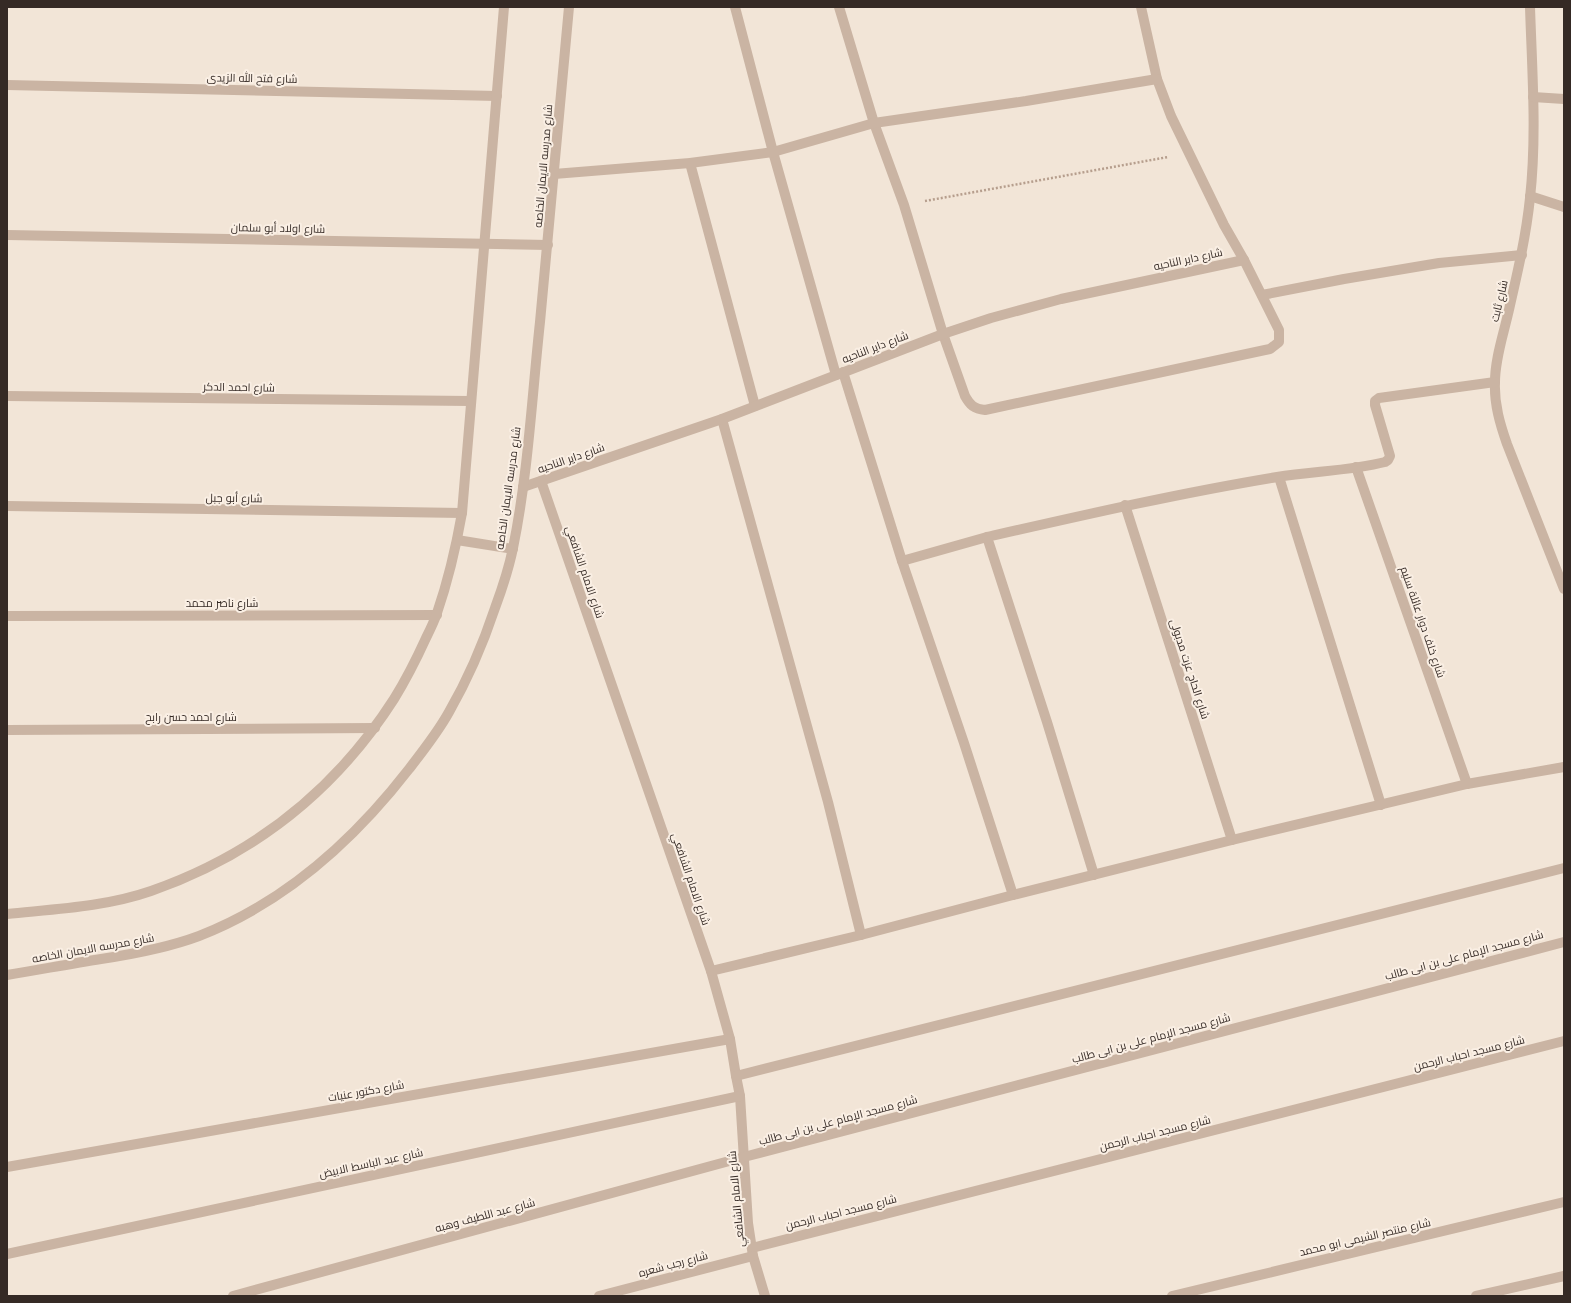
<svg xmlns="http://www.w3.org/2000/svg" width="1571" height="1303" viewBox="0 0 1571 1303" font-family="Helvetica,Cairo,sans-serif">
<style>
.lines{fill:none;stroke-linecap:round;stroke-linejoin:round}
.path{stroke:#b69e8d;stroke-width:2.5;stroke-dasharray:2 2;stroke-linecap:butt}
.minor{stroke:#cab4a3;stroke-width:10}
.labels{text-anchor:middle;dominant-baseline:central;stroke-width:4;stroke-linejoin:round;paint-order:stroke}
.street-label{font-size:11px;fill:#352a25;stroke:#faefe4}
</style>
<rect width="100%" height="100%" fill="#f2e5d7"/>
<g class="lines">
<polyline class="path" points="925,201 1168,157"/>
<g class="minor">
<polyline points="735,7 773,152 836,375"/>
<path d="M 839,7 L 874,123 L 904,205 L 943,334 L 965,396 C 970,405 974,409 985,410 L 1265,350 L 1270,349 L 1279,342 L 1279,330 L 1244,260 L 1224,225 L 1171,116 L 1157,79 L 1141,7"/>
<path d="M 1530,7 C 1532,70 1537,135 1530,198 C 1526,237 1517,275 1508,314 C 1503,336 1495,359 1495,382 C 1494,404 1500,424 1507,444 L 1564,589"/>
<polyline points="7,85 497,96"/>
<polyline points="1533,97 1564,99"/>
<polyline points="690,163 755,406"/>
<polyline points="554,174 690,163 773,152 874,123 1026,101 1157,79"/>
<polyline points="1530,196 1564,207"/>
<polyline points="7,235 548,245"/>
<polyline points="1262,295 1344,279 1439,263 1522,255"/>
<polyline points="843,372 902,561 964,743 1013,895"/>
<polyline points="7,396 470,401"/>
<polyline points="722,419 828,802 861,935"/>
<polyline points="1356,467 1467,784"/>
<polyline points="1279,477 1381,805"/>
<polyline points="541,481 711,971 730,1039 736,1076 740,1096 748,1223 753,1256 765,1296"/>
<polyline points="523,487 722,419 943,334 991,318 1061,299 1244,260"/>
<polyline points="1125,505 1232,840"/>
<polyline points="7,506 462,513"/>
<polyline points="457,540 513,549"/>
<polyline points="902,561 987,537"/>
<polyline points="7,616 437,615"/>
<polyline points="7,730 375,728"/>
<path d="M 1094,875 L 1047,722 L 987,537 C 1084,515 1180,493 1277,477 C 1313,471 1350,471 1385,462 L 1388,460 L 1390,456 L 1375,405 L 1375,401 L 1379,398 L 1495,382"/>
<path d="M 7,914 C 55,909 105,907 151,891 C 254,855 335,791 394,699 C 407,678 416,660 426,638 C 430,630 434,622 437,613 C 448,581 456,547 462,513 L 504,7"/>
<polyline points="711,971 861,935 1013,895 1232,840 1467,784 1564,767"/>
<path d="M 7,975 C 38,970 69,964 101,959 C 134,954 167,948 199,936 C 284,903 354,840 409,769 C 423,751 438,732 449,712 C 468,679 483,644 495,608 C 502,589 509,568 513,548 C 528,475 532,396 540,322 C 550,217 560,112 569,7"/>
<polyline points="736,1076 1564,868"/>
<polyline points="7,1167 730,1039"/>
<polyline points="752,1248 1564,1041"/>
<polyline points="7,1254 740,1096"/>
<polyline points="233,1296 744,1157 1564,942"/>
<polyline points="599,1296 753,1256"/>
<polyline points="1172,1296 1564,1202"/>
<polyline points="1476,1296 1564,1276"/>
</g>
</g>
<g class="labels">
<g class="street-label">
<text transform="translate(252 78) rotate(1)">شارع فتح الله الزيدى</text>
<text transform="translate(543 166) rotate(-85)">شارع مدرسه الايمان الخاصه</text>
<text transform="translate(278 228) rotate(1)">شارع اولاد أبو سلمان</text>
<text transform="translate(1188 259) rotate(-12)">شارع داير الناحيه</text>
<text transform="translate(1499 301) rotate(-77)">شارع ثابت</text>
<text transform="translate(875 347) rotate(-21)">شارع داير الناحيه</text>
<text transform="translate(239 387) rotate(1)">شارع احمد الدكر</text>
<text transform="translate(571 458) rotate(-19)">شارع داير الناحيه</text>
<text transform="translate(508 488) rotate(-82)">شارع مدرسه الايمان الخاصه</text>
<text transform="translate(234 498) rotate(1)">شارع أبو جبل</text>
<text transform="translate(585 572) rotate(71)">شارع الامام الشافعي</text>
<text x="222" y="603">شارع ناصر محمد</text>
<text transform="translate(1423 622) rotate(71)">شارع خلف دوار عائلة سليم</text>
<text transform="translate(1190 669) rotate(72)">شارع الحاج عزت مدبولى</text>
<text x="191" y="717">شارع احمد حسن رابح</text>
<text transform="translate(691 879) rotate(71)">شارع الامام الشافعي</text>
<text transform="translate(93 948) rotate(-10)">شارع مدرسه الايمان الخاصه</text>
<text transform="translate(1464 955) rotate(-15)">شارع مسجد الإمام على بن ابى طالب</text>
<text transform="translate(1151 1038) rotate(-15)">شارع مسجد الإمام على بن ابى طالب</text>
<text transform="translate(1469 1053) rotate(-14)">شارع مسجد احباب الرحمن</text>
<text transform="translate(366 1091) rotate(-10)">شارع دكتور عنيات</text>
<text transform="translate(838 1120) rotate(-15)">شارع مسجد الإمام على بن ابى طالب</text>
<text transform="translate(1155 1133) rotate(-14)">شارع مسجد احباب الرحمن</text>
<text transform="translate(371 1163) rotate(-12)">شارع عبد الباسط الابيض</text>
<text transform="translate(736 1199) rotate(-95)">شارع الامام الشافعي</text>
<text transform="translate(841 1212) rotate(-14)">شارع مسجد احباب الرحمن</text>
<text transform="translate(485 1215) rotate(-15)">شارع عبد اللطيف وهبه</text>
<text transform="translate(1365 1237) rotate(-13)">شارع منتصر الشيمى ابو محمد</text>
<text transform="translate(673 1264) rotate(-15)">شارع رجب شعره</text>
</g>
</g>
<rect width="1571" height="1303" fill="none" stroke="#352a25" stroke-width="16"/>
</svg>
